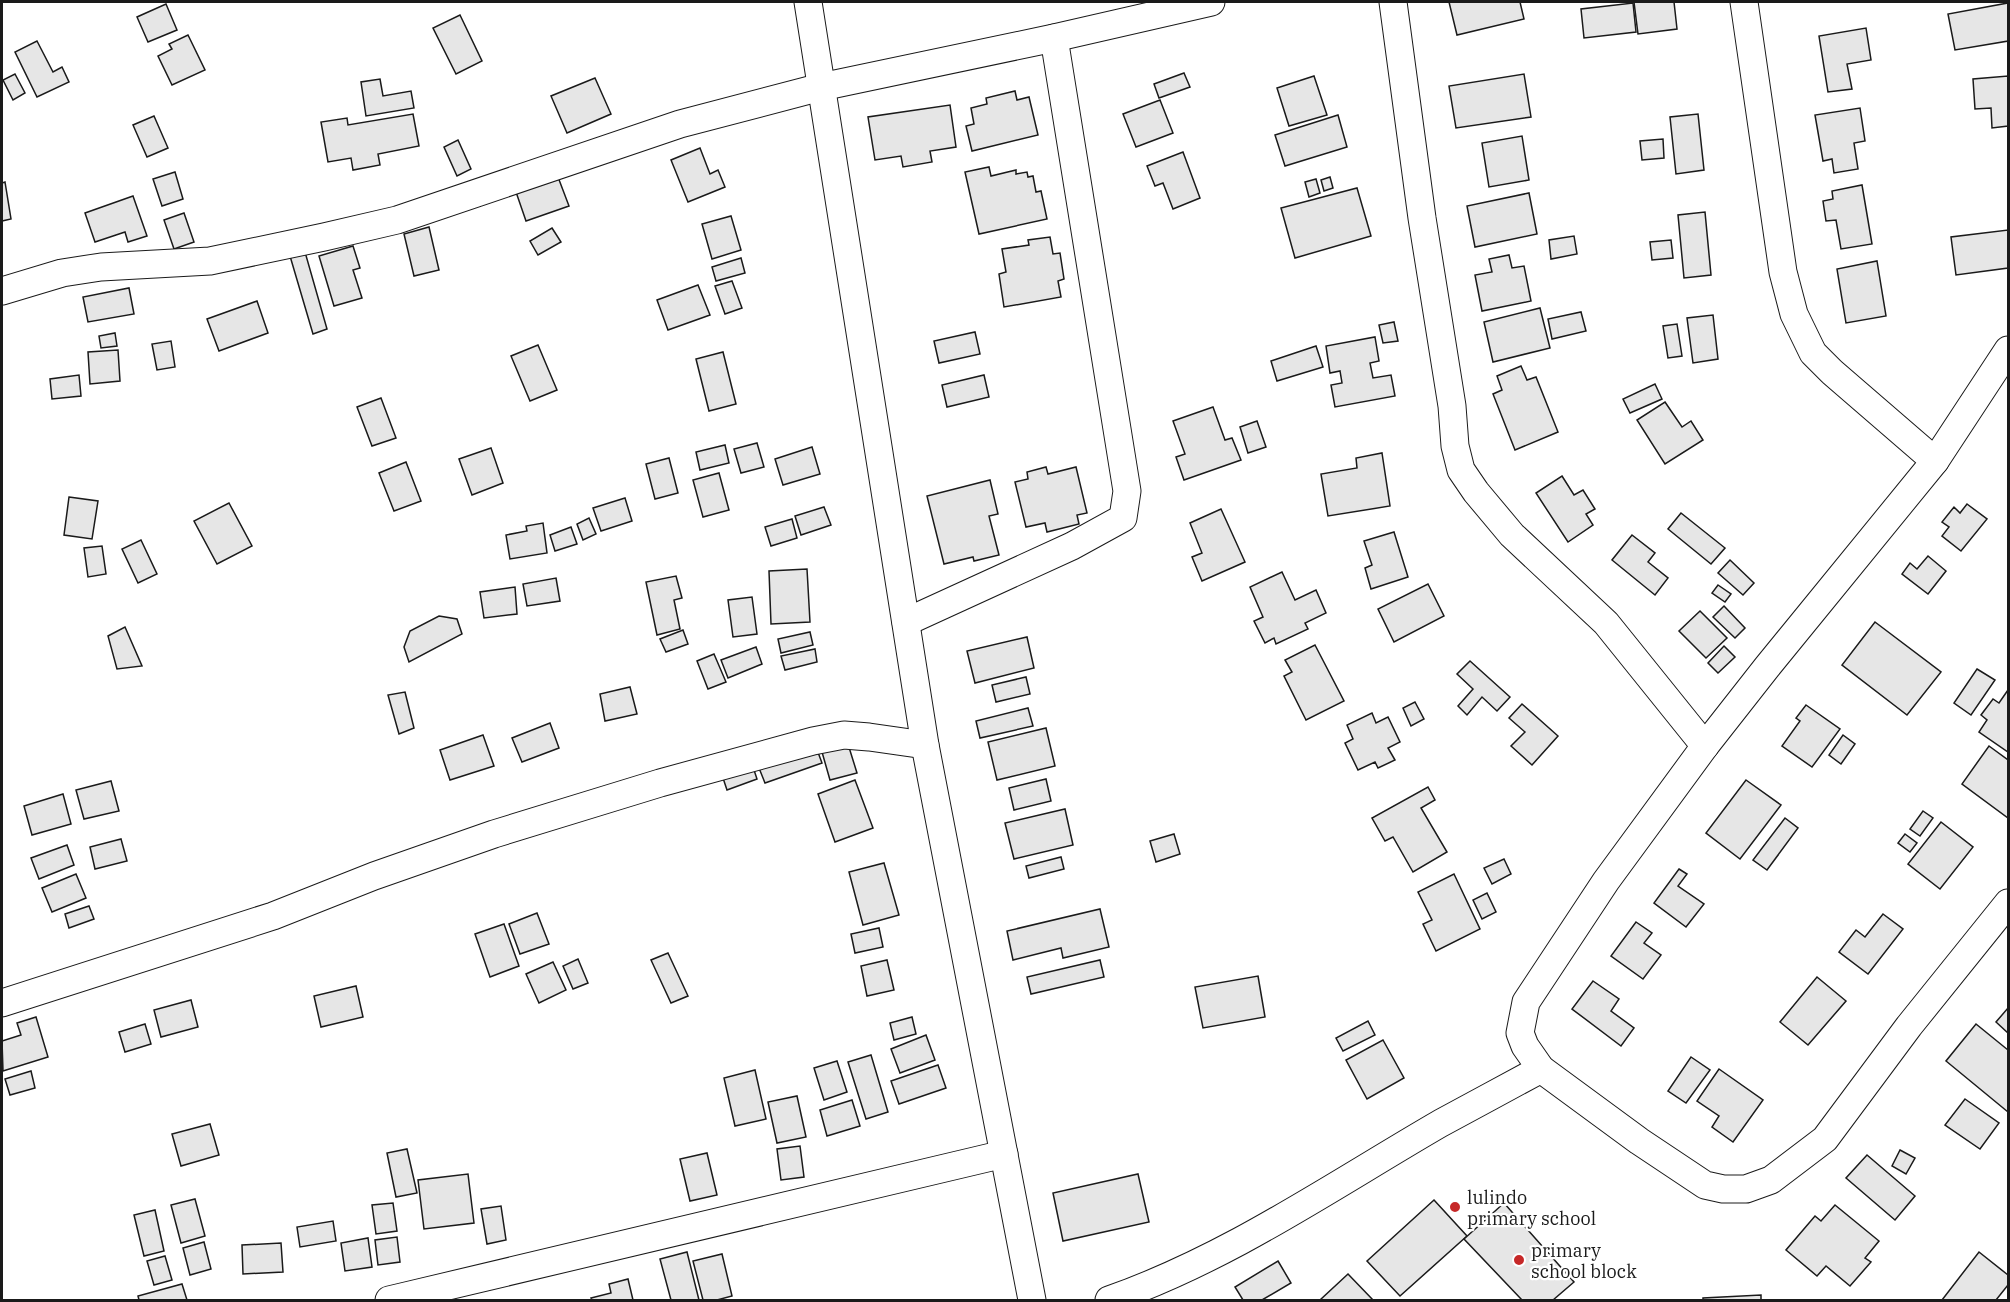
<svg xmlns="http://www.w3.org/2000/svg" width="2010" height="1302" viewBox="0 0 2010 1302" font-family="'IBM Plex Serif',serif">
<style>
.building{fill:#e6e6e6;stroke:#1a1a1a;stroke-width:1.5}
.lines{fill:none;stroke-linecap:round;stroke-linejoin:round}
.minor-casing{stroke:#1a1a1a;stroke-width:29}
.minor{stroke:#fff;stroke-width:27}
.poi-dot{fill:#c62828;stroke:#fff;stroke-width:2}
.labels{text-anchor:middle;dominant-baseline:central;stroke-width:4.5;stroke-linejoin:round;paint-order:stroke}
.poi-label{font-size:18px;fill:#1a1a1a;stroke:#fff;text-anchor:start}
</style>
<rect width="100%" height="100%" fill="#fff"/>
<g class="building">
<polygon points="1449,2 1520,2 1524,19 1457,35"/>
<polygon points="1634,2 1674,2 1677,29 1638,34"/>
<polygon points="1633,3 1636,32 1584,38 1581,9"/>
<polygon points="2008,3 2008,41 1955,50 1948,14"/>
<polygon points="166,4 177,30 148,42 137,17"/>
<polygon points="460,15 482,61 456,74 433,28"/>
<polygon points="1866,28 1871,60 1847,64 1852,89 1828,92 1819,36"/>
<polygon points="188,35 205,70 172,85 158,56 172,49 169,44"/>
<polygon points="37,41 53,72 62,67 69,82 37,97 15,52"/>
<polygon points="1184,73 1190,87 1159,98 1154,84"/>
<polygon points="15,74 25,93 13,100 3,80"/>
<polygon points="1524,74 1531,117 1456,128 1449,86"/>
<polygon points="1314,76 1327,115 1289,126 1277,88"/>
<polygon points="2008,76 2008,126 1992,128 1991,108 1975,109 1973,79"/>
<polygon points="595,78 611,114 567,133 551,96"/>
<polygon points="380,79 383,96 411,91 414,108 366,116 361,82"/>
<polygon points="1015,91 1017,100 1029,97 1038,135 972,151 966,126 974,124 971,108 987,104 986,98"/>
<polygon points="1160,100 1173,133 1136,147 1123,114"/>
<polygon points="950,105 956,147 930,151 932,162 903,167 901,156 875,160 868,117"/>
<polygon points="1860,108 1865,141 1854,143 1858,169 1834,173 1832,159 1823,161 1815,115"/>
<polygon points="413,114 419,146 378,154 380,165 353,170 351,158 328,162 321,122 347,118 348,125"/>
<polygon points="1698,114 1704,170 1676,174 1670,117"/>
<polygon points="1338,115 1347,147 1285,166 1275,135"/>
<polygon points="154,116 168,148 147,157 133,125"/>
<polygon points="1522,136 1529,180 1489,187 1482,143"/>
<polygon points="1663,139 1664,158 1642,160 1640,141"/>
<polygon points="458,140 471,169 457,176 444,147"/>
<polygon points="700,148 710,174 718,170 725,187 688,202 671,160"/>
<polygon points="1183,152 1200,198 1173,209 1163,183 1155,186 1147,166"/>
<polygon points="989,167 991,176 1016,170 1016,174 1027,172 1028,177 1033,176 1036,192 1041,191 1047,219 979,234 965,172"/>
<polygon points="175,172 183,199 162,206 153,179"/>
<polygon points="558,177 569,206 526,221 516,192"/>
<polygon points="1330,177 1333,188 1324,191 1321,180"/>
<polygon points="1316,179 1320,193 1309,197 1305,182"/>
<polygon points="5,182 11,219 2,221 2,183"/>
<polygon points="1862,185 1872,244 1841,249 1836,220 1826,221 1823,201 1833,199 1832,191"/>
<polygon points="1357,188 1371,236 1295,258 1281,208"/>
<polygon points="1529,193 1537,234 1475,247 1467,206"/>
<polygon points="133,196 147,236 128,242 125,232 95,242 85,213"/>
<polygon points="1705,212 1711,275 1684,278 1678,215"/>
<polygon points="184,213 194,242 174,249 164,220"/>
<polygon points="731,216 741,250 712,259 702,224"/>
<polygon points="429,227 439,270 414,276 404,234"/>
<polygon points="552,228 561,242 538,255 530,241"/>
<polygon points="2008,230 2008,268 1956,275 1951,237"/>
<polygon points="1574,236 1577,254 1551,259 1549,240"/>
<polygon points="1050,237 1053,254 1060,253 1064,279 1058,281 1061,297 1004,307 999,274 1006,272 1002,249 1029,245 1028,240"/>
<polygon points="1671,240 1673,258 1652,260 1650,242"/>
<polygon points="353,246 360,268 353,270 362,298 334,306 319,256"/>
<polygon points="305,252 327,329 313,334 290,256"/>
<polygon points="1509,255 1512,268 1524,266 1531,301 1482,311 1475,275 1492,272 1489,259"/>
<polygon points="741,258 745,273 716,281 712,267"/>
<polygon points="1877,261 1886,316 1846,323 1837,269"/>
<polygon points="732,281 742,308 725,314 715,286"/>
<polygon points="698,285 710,315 668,330 657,300"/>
<polygon points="129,288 134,314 88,322 83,297"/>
<polygon points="257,301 268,333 219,351 207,319"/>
<polygon points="1540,308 1550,348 1493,362 1484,322"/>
<polygon points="1581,312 1586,331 1552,339 1548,319"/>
<polygon points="1713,315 1718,359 1693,363 1687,318"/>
<polygon points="1394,322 1398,341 1383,343 1379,325"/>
<polygon points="1677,324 1682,356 1668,358 1663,326"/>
<polygon points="975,332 980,354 939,363 934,341"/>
<polygon points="115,333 117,346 101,348 99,336"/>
<polygon points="1375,337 1379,361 1370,363 1373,378 1391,375 1395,396 1335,407 1331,385 1342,383 1340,371 1330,373 1326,346"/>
<polygon points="171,341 175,367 157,370 152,344"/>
<polygon points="538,345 557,390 530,401 511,356"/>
<polygon points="1316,346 1323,367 1277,381 1271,361"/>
<polygon points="118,350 120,381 90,384 88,352"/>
<polygon points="723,352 736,404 709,411 696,359"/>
<polygon points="1521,366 1527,380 1536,377 1558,432 1515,450 1493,394 1502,390 1497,376"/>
<polygon points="79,375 81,396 52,399 50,379"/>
<polygon points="984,375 989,397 947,407 942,385"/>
<polygon points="1655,384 1662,399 1630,413 1623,399"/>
<polygon points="381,398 396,438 372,446 357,407"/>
<polygon points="1665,402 1682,427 1691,421 1703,440 1665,464 1637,420"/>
<polygon points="1213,407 1225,440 1232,438 1241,460 1184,480 1176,457 1185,454 1173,421"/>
<polygon points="1257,421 1266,447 1248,453 1240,427"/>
<polygon points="757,443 764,467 741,473 734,449"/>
<polygon points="725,445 729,463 700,470 696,452"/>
<polygon points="812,447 820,474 783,485 775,459"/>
<polygon points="491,448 503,483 472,495 459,459"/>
<polygon points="1382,453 1390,506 1328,516 1321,474 1357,468 1356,458"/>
<polygon points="669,458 678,493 655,499 646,464"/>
<polygon points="406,462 421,501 394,511 379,473"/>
<polygon points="1046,467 1048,474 1076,467 1087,513 1077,515 1079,524 1047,532 1045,523 1026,527 1015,482 1028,479 1027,472"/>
<polygon points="719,473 729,510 703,517 693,480"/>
<polygon points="1562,476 1574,495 1583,490 1595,509 1586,514 1593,525 1568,542 1536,493"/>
<polygon points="990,480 998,514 989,516 999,555 974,561 973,557 944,564 927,496"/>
<polygon points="69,497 98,501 92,539 64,535"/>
<polygon points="625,498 632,521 601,531 593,508"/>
<polygon points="229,503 252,546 217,564 194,521"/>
<polygon points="1967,504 1987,519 1961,551 1942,536 1949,527 1942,522 1954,507 1960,513"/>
<polygon points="824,507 831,525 801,535 795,516"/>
<polygon points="1221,509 1245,562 1202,581 1192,557 1202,553 1190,523"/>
<polygon points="1681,513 1725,548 1711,564 1668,529"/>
<polygon points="589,518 596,534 583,540 577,524"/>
<polygon points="792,519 797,538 771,546 765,527"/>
<polygon points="543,523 547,553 510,559 506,535 527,531 526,526"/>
<polygon points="571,527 577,544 555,551 550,535"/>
<polygon points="1394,532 1408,577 1371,589 1365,568 1372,565 1364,541"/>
<polygon points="1632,535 1655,553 1648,562 1668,578 1655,595 1612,560"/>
<polygon points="141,540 157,574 138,583 122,549"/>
<polygon points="102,546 106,574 88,577 84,548"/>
<polygon points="1928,556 1946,571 1928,594 1902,574 1910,563 1917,569"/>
<polygon points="1730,560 1754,583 1743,595 1718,573"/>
<polygon points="807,569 810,622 771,624 769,571"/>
<polygon points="1282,572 1295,600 1316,590 1326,613 1305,623 1308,629 1276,644 1274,638 1265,643 1254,621 1263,617 1250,587"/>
<polygon points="676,576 682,598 674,600 680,629 657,635 646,582"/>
<polygon points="556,578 560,601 527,606 523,584"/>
<polygon points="1428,584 1444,616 1394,642 1378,609"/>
<polygon points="1718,585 1731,594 1725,602 1712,593"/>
<polygon points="515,587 517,614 484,618 480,592"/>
<polygon points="752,597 757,634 733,637 728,600"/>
<polygon points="1724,606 1745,628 1735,638 1713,617"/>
<polygon points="1700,611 1727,638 1706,658 1679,631"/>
<polygon points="439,616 457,619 462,634 409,662 404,647 410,631"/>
<polygon points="1875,622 1941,672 1907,715 1842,665"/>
<polygon points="125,627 142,666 117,669 108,636"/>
<polygon points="683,630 688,644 666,652 660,639"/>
<polygon points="810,632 813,645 781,653 778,639"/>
<polygon points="1027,637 1034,668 975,683 967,651"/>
<polygon points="1315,645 1344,701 1306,720 1284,676 1292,672 1285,660"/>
<polygon points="1724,646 1735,657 1718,673 1708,663"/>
<polygon points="756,647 762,664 728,678 721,660"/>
<polygon points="815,649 817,662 785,670 781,656"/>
<polygon points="714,654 726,682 708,689 697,661"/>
<polygon points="1470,661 1510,697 1497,711 1482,697 1467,715 1458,706 1473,689 1457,674"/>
<polygon points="1977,669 1995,680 1971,715 1954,703"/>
<polygon points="1026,677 1030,694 996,702 992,685"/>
<polygon points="630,687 637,714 605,721 600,694"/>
<polygon points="2008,690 2008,752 1979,732 1987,720 1981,715 1993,699 1999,703"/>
<polygon points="405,692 414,728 399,734 388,695"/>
<polygon points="1415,702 1424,719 1411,726 1403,708"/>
<polygon points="1522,704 1558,736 1532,765 1511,746 1525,732 1509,718"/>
<polygon points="1806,705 1840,729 1812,767 1782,746 1800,721 1796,718"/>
<polygon points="1028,708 1033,726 980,738 976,721"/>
<polygon points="1372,713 1376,723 1388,717 1400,742 1388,748 1395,760 1378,768 1375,762 1358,770 1345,743 1353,739 1347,725"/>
<polygon points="550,723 559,748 522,762 512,738"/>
<polygon points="1046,728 1055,766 997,780 988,742"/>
<polygon points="483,735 494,766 450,780 440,750"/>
<polygon points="1843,735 1855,744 1841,764 1829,755"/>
<polygon points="848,744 857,773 830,780 822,752"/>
<polygon points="1989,746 2008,760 2008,818 1962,784"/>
<polygon points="816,747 822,763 765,783 759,768"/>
<polygon points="753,767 757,779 727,790 723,778"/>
<polygon points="1046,779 1051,801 1014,810 1009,788"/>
<polygon points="855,780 873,828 835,842 818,794"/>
<polygon points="1746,780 1781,805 1740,859 1706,833"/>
<polygon points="111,781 119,811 84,819 76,790"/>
<polygon points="1428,787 1435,800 1421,808 1447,852 1413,872 1393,837 1385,841 1372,818"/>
<polygon points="63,794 71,824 32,835 24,806"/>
<polygon points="1065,809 1073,845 1014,859 1005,823"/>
<polygon points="1923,811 1933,818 1920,836 1910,829"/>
<polygon points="1785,818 1798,828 1767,870 1753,860"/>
<polygon points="1941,822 1973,847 1940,889 1908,864"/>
<polygon points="1174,834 1180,854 1156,862 1150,841"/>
<polygon points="1905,834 1917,843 1910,852 1898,843"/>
<polygon points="121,839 127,861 95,869 90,847"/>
<polygon points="67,845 74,865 39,879 31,858"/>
<polygon points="1061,857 1064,869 1029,878 1026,866"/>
<polygon points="1504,859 1511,874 1492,884 1484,868"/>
<polygon points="884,863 899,915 863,925 849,872"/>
<polygon points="1679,869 1687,874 1678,886 1704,904 1686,927 1654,903"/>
<polygon points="76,874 86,898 52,912 42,888"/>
<polygon points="1454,874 1480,929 1436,951 1423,924 1432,920 1418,892"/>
<polygon points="1487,893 1496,912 1482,919 1473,900"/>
<polygon points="89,906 94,919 69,928 65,914"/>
<polygon points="1100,909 1109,947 1063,958 1061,948 1013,960 1007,931"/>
<polygon points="537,913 549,944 520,954 509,924"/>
<polygon points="1883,914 1903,929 1868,974 1839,952 1856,930 1865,937"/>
<polygon points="1636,922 1652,933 1644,943 1661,955 1643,979 1611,956"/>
<polygon points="504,924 519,966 490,977 475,934"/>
<polygon points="879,928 883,947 855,953 851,934"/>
<polygon points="668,953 688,996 671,1003 651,960"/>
<polygon points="578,959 588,983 573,989 563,966"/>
<polygon points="887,960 894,990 867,996 861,966"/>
<polygon points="1100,960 1104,977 1031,994 1027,977"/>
<polygon points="553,962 566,990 539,1003 526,974"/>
<polygon points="1258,976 1265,1017 1203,1028 1195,987"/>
<polygon points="1817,977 1846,1001 1808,1045 1780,1022"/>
<polygon points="1593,981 1619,999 1611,1011 1634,1028 1621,1046 1572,1009"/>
<polygon points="356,986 363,1017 321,1027 314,996"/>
<polygon points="191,1000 198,1027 161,1037 154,1010"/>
<polygon points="2008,1008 2008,1033 1996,1022"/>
<polygon points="36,1017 48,1057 3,1071 2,1041 21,1035 17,1023"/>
<polygon points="912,1017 916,1034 894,1040 890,1023"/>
<polygon points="1368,1021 1375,1035 1343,1051 1336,1038"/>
<polygon points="145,1024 151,1044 125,1052 119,1032"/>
<polygon points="1976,1024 2008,1050 2008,1112 1946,1061"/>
<polygon points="926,1035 935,1060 900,1073 891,1049"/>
<polygon points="1383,1040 1404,1078 1367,1099 1346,1060"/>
<polygon points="871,1055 888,1112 866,1119 848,1062"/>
<polygon points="1691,1057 1710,1070 1686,1103 1668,1091"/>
<polygon points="837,1061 847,1092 824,1100 814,1068"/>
<polygon points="938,1065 946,1088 899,1104 891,1081"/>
<polygon points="1719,1069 1763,1100 1733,1142 1712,1127 1719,1116 1697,1101"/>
<polygon points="755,1070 766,1119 735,1126 724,1078"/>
<polygon points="31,1071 35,1088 10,1095 5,1079"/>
<polygon points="797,1096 806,1137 777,1143 768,1102"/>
<polygon points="1965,1099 1999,1123 1980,1149 1945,1125"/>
<polygon points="852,1100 860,1126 827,1136 820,1110"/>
<polygon points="210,1124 219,1155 181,1166 172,1134"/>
<polygon points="800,1146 804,1177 781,1180 777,1149"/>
<polygon points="407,1149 417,1193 396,1197 387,1153"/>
<polygon points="1900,1150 1915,1158 1906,1174 1892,1166"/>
<polygon points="707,1153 717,1195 690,1201 680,1159"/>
<polygon points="1867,1155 1915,1196 1895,1220 1846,1178"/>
<polygon points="468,1174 474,1223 424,1229 418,1180"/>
<polygon points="1138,1174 1149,1222 1063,1241 1053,1193"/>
<polygon points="195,1199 205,1236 181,1243 171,1205"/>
<polygon points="1434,1200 1467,1236 1400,1296 1367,1261"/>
<polygon points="393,1203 397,1231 376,1234 372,1205"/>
<polygon points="1504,1203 1574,1282 1553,1300 1522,1300 1464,1239"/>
<polygon points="1835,1205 1879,1241 1865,1258 1871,1262 1850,1286 1826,1266 1817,1276 1786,1250 1815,1216 1821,1221"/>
<polygon points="501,1206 506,1240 487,1244 481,1209"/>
<polygon points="155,1210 164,1251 144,1256 134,1215"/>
<polygon points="333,1221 336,1241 300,1247 297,1227"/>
<polygon points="397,1237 400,1262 378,1265 375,1240"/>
<polygon points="368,1238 372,1267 345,1271 341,1243"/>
<polygon points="204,1242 211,1269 190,1275 183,1248"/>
<polygon points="281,1243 283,1272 243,1274 242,1245"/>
<polygon points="687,1252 699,1300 671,1300 660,1259"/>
<polygon points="1979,1252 2008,1275 2008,1285 1996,1300 1942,1300"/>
<polygon points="722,1254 732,1296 717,1300 703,1300 693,1261"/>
<polygon points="165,1256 172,1280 154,1285 147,1261"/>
<polygon points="1278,1261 1291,1283 1262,1300 1243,1300 1235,1287"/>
<polygon points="1348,1274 1373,1300 1320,1300"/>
<polygon points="628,1279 633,1300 592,1300 591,1298 611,1293 609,1284"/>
<polygon points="182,1284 187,1300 139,1300 138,1296"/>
<polygon points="1761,1295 1761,1300 1703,1300 1703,1298"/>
</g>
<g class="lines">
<defs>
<g id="minor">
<polyline points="808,2 925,745 1032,1300"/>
<polyline points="1393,2 1422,218 1452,406 1455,446 1461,470 1476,492 1512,535 1606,623 1705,746"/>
<polyline points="1744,2 1783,272 1794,314 1813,353 1832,372 1935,461"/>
<polyline points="2,291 62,273 101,267 210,261 324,237 397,220 680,124 821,87 1054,38 1211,2"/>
<polyline points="2008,350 1935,461 1767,667 1705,746 1606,881 1526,1002 1520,1033 1525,1046 1541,1069 1639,1141 1705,1185 1723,1189 1746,1189 1771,1180 1825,1139 1909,1026 2008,903"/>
<polyline points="906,622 1072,546 1123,518 1127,491 1054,38"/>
<polyline points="2,1003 273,916 374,876 494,834 660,783 813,741 844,735 869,737 925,745"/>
<polyline points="389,1300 1004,1154"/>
<path d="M 1109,1300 C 1229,1258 1332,1186 1441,1123 C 1474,1105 1508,1087 1541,1069"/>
</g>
</defs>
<use href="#minor" class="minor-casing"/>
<use href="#minor" class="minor"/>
</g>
<g class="poi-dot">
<circle cx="1455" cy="1207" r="6"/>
<circle cx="1519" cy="1260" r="6"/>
</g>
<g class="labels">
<g class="poi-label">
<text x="1467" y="1197">lulindo<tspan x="1467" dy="21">primary school</tspan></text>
<text x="1531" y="1250">primary<tspan x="1531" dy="21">school block</tspan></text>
</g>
</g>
<rect width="2010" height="1302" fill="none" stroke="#1a1a1a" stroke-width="6"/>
</svg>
